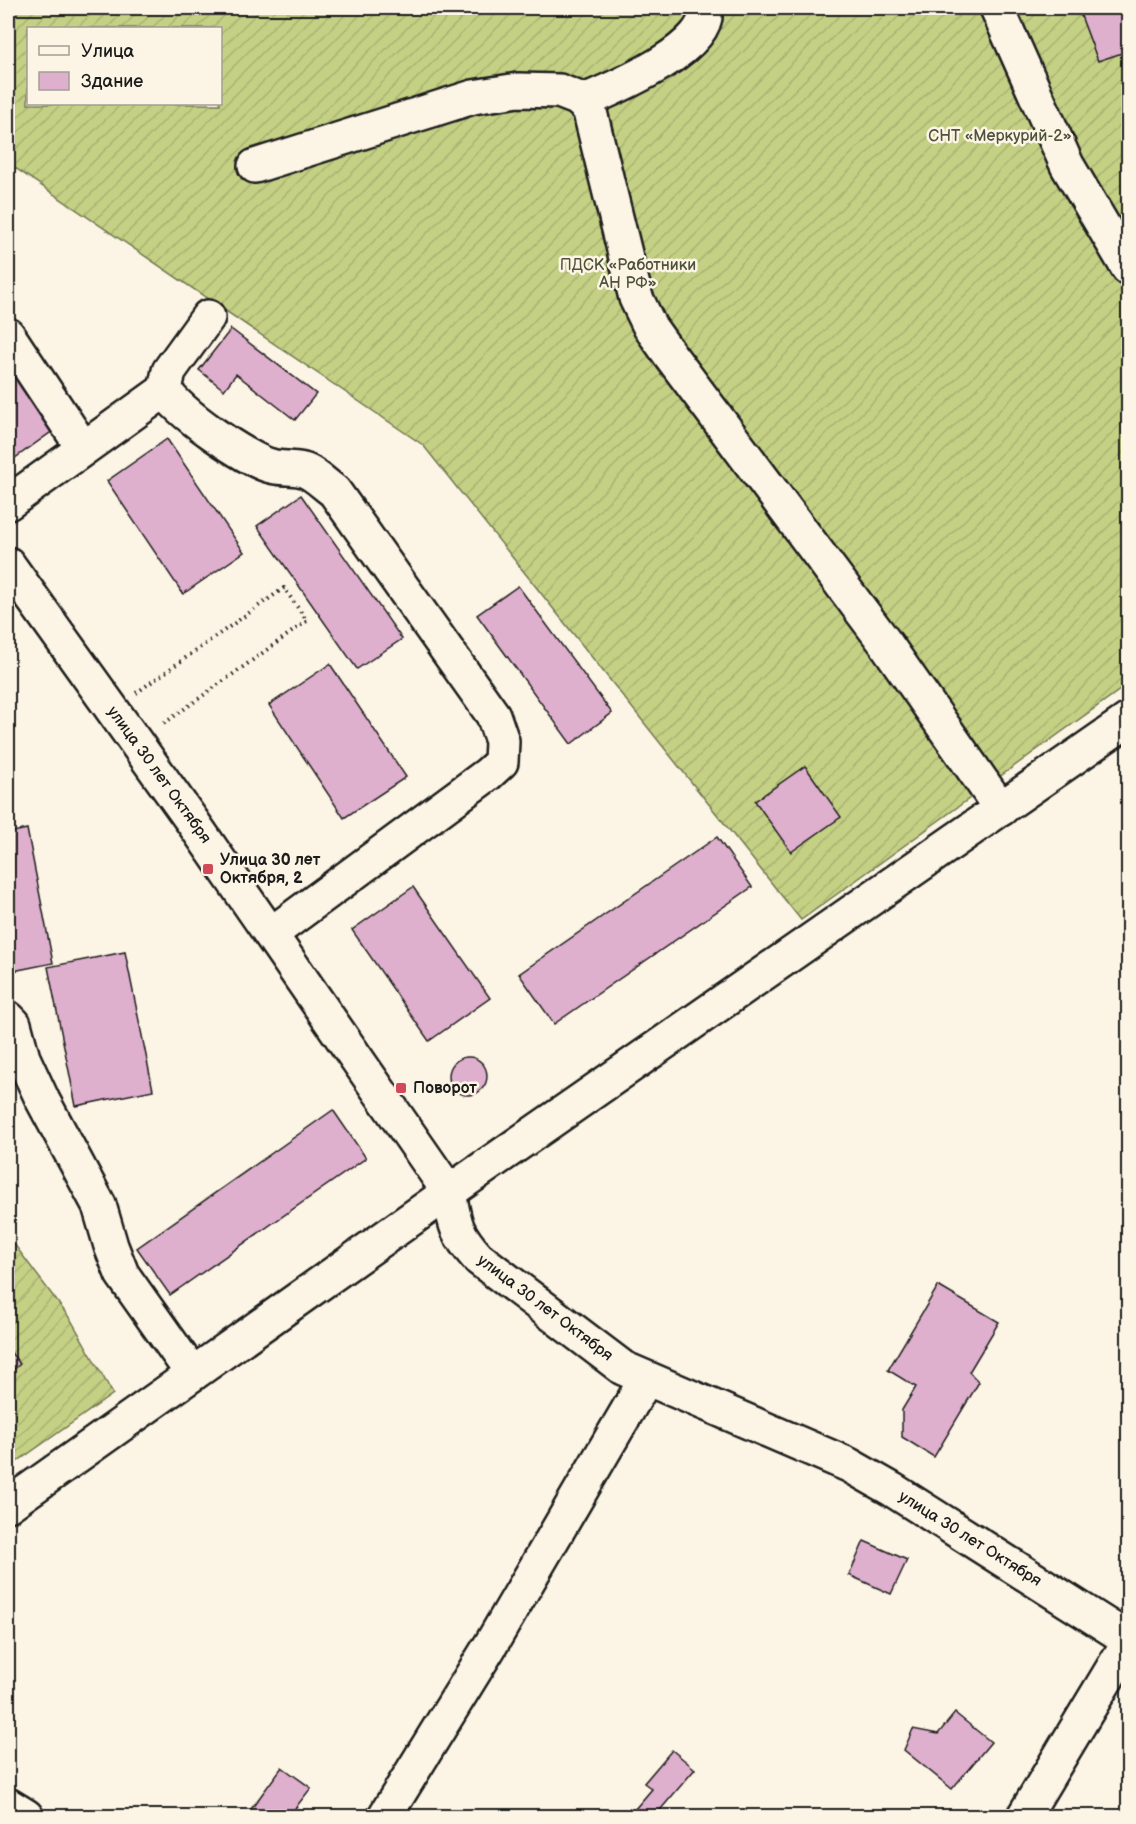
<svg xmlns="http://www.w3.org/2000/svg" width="1136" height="1824" viewBox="0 0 1136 1824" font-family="'Balsamiq Sans',sans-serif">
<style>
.garden{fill:url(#garden-furrows);stroke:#707650;stroke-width:1.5;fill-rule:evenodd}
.building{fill:#dfafce;stroke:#1c1c1c;stroke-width:1.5}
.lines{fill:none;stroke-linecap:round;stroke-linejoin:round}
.minor-casing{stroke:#1c1c1c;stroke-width:38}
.path{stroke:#1c1c1c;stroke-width:4;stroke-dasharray:1.5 4.5;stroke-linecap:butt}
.minor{stroke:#fcf5e5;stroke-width:33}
.poi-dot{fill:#d1495b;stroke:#fcf5e5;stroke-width:2}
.labels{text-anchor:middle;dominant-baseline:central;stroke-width:5;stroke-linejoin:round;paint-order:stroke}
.park-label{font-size:16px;fill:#4e523b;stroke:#fcf5e5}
.street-label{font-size:16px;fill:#1c1c1c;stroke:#fcf5e5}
.poi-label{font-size:16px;font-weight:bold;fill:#1c1c1c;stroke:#fcf5e5;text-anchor:start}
</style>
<defs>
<pattern id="garden-furrows" width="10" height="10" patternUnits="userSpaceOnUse" patternTransform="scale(1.5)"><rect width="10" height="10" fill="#c4d084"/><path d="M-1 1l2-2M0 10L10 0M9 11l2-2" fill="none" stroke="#a8b271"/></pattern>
</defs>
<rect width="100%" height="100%" fill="#fcf5e5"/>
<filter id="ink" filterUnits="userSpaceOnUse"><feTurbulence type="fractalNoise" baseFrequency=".0167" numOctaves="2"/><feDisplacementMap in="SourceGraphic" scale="12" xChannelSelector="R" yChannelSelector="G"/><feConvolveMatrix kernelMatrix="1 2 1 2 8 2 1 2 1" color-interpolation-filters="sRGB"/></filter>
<g filter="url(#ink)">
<g class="garden">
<path d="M 8,8 L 1128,8 L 1128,684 L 801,920 L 423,445 L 8,163 ZM 28,28 L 220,28 L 220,104 L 28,104 Z"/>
<polygon points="8,1236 71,1320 113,1394 8,1468"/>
</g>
<g class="building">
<polygon points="1078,8 1128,8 1128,51 1098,61"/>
<polygon points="231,329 316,394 295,420 236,374 224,390 199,370"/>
<polygon points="8,364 54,430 8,463"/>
<polygon points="167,439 244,552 183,594 107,481"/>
<polygon points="301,495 402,639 357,669 257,526"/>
<polygon points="518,586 612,713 571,744 477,615"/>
<polygon points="330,664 406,777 344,818 269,705"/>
<polygon points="805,766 841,817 791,852 755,801"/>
<polygon points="27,829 53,963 8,972 8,833"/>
<polygon points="717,837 752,887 554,1024 519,974"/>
<polygon points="413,887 490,998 429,1041 352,930"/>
<polygon points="125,952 153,1090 76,1106 48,967"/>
<circle cx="468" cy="1076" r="19"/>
<polygon points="333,1110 366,1158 170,1295 137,1248"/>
<polygon points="938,1286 999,1322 969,1372 979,1382 934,1457 902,1437 902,1410 916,1387 888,1370"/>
<polygon points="8,1349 20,1364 8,1375"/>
<polygon points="864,1541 907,1560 891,1594 849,1575"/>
<polygon points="955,1713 991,1742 952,1789 904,1750 913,1729 938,1734"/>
<polygon points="672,1750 695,1769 655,1816 644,1816 635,1809 652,1789 644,1783"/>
<polygon points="282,1767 311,1788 289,1816 246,1816"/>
</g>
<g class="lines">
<defs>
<g id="minor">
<polyline points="997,8 1067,165 1128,268"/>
<path d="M 582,102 C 612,89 713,48 705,8"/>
<polyline points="255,166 473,97 518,90 559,91 577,98 589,108 636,298 650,327 670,355 886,644 1001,809"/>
<path d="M 208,317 L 169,371 L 165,390 C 176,411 247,460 271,466 C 281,469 293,467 303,470 C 314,473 325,485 334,491 L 493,715 L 502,741 L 501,762 L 488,774 L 271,934"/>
<polyline points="8,335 83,448"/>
<polyline points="8,503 165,390"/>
<path d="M 8,564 L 192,821 L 449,1192 C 455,1225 455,1232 478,1258 L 623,1368 L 849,1465 L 893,1490 L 1128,1639"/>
<polyline points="8,1018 14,1024 23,1058 43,1101 99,1205 111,1246 122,1274 192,1373"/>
<polyline points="8,1505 449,1192 1128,720"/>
<polyline points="8,1805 26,1816"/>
<polyline points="385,1816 490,1646 646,1379"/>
<polyline points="1024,1816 1128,1643"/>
</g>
</defs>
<use href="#minor" class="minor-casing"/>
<polyline class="path" points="136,693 284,588 307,621 162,725"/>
<use href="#minor" class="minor"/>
</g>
</g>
<g class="poi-dot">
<rect x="202" y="863" width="12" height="12" rx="3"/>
<rect x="395" y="1082" width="12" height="12" rx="3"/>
</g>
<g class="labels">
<g class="park-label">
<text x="1000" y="136">СНТ «Меркурий-2»</text>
<text x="628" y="265">ПДСК «Работники<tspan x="628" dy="18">АН РФ»</tspan></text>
</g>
<g class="street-label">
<text transform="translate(159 775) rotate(54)">улица 30 лет Октября</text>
<text transform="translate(545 1308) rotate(37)">улица 30 лет Октября</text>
<text transform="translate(970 1539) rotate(32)">улица 30 лет Октября</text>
</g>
<g class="poi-label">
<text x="220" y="860">Улица 30 лет<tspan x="220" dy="18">Октября, 2</tspan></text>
<text x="413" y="1088">Поворот</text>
</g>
</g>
<rect width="1136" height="1824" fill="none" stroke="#fcf5e5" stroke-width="30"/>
<rect x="15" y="15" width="1106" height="1794" fill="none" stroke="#1c1c1c" stroke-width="2" filter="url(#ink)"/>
<rect x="27" y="27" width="195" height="78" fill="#fcf5e5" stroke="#a29e95" stroke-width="1.5"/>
<rect x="39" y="46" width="30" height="9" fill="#fcf5e5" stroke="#a29e95" stroke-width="1.5"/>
<text x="81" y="57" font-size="18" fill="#1c1c1c">Улица</text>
<rect x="39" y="72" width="30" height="18" fill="#dfafce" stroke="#a29e95" stroke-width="1.5"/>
<text x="81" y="87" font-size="18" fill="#1c1c1c">Здание</text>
</svg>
